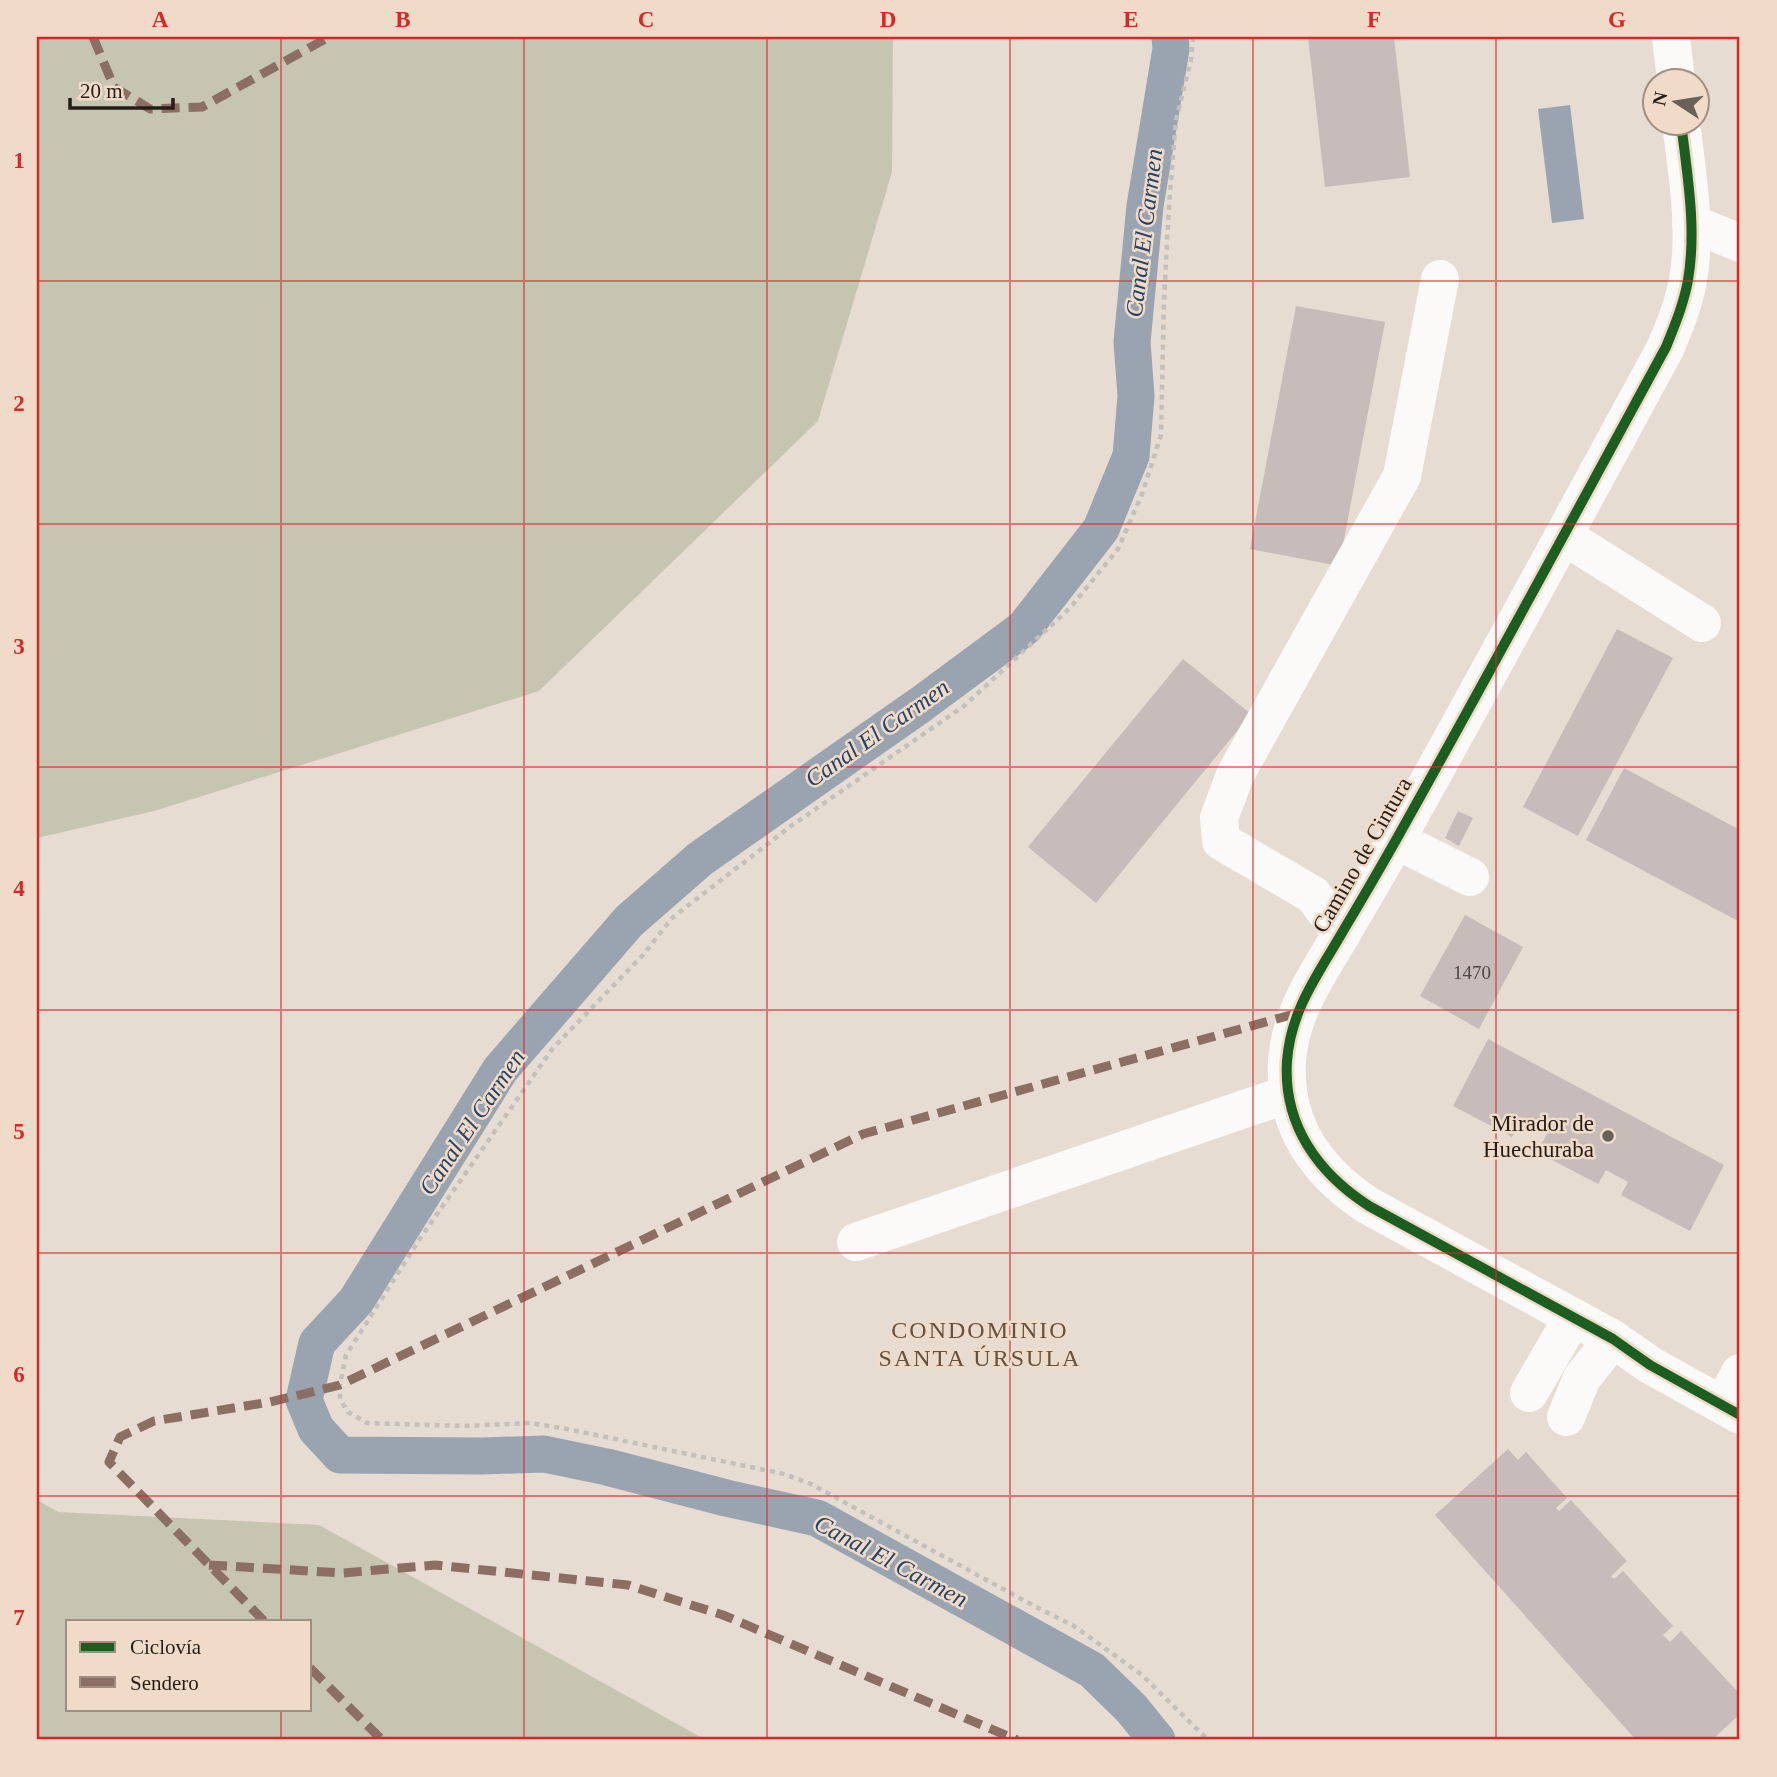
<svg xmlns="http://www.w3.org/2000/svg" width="1777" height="1777" viewBox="0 0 1777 1777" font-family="'Times New Roman',serif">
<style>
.green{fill:#c5c5b1;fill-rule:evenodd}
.water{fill:#9aa4b1}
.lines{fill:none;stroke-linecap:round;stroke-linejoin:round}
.canal{stroke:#9aa4b1;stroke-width:37}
.building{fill:#c7bcba}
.path{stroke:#c4c0bc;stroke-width:4.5;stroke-dasharray:5 5;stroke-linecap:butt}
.minor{stroke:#fbfaf8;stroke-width:38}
.quiet{stroke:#8d6e63;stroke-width:9;stroke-dasharray:18 9;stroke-linecap:butt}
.cycleway-casing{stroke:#f0dbc8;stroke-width:15}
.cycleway{stroke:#1b5e20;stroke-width:10}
.grid{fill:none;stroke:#d62828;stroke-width:2;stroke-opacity:0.55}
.poi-dot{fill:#696058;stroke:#f0dbc8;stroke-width:2.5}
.labels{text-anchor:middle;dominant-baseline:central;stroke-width:5;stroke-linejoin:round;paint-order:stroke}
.number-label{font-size:19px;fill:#4e4640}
.street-label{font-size:23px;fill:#251e17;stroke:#f0dbc8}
.poi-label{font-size:23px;fill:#251e17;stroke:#f0dbc8;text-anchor:end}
.water-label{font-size:24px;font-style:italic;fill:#244367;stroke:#f0dbc8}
.neighbourhood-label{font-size:24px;letter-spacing:2px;fill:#635241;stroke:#f0dbc8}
.neatline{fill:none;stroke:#d62828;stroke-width:2.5}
.grid-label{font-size:23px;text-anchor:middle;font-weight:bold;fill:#d62828}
</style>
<rect width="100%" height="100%" fill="#e7dcd1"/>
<g class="green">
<polygon points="37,37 893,37 892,172 818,421 539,691 154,811 37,838"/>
<path d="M 37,1500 L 58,1512 L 319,1525 L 706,1740 L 37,1740 ZM 68,1621 L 310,1621 L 310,1709 L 68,1709 Z"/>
</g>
<polygon class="water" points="1570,105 1584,219 1552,223 1538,109"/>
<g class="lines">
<polyline class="canal" points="1157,1740 1131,1708 1092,1670 817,1518 726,1498 607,1467 544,1454 482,1456 340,1455 316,1429 304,1400 317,1343 356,1301 500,1070 629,921 700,859 920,705 1024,628 1101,529 1131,456 1136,396 1132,342 1145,206 1171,49 1170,37"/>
</g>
<g class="building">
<polygon points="1308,37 1394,37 1410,177 1325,187"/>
<polygon points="1296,306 1385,322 1339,566 1250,549"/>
<polygon points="1617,629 1673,658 1578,836 1523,807"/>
<polygon points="1183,659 1251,714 1096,903 1028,847"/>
<polygon points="1624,768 1740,830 1740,922 1586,840"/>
<polygon points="1458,811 1473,818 1459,846 1445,838"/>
<polygon points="1465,915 1523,947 1479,1029 1420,996"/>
<polygon points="1488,1039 1724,1165 1690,1231 1621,1195 1628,1182 1606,1170 1598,1184 1537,1152 1547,1134 1521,1121 1512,1137 1453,1106"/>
<polygon points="1508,1449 1518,1460 1526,1452 1567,1498 1556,1508 1559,1511 1571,1500 1627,1561 1611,1576 1614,1579 1623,1571 1673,1626 1663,1635 1670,1642 1681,1631 1740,1694 1740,1714 1712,1740 1636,1740 1435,1515"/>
</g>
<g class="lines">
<polyline class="path" points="1193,37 1191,60 1176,120 1169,206 1164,300 1161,435 1142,494 1118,549 1070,608 964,706 791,826 672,918 643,955 553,1048 421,1237 346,1355 340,1385 340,1399 348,1412 367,1423 464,1426 530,1423 567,1429 784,1474 811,1484 1036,1607 1074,1626 1142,1675 1208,1740"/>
<g class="minor">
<polyline points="1671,37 1676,80"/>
<path d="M 1681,122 C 1687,174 1697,228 1688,280 C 1684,303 1675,325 1666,347 C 1577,511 1488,676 1396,840 C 1379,870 1361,901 1343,931 C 1318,975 1291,1009 1287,1061 C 1283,1125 1318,1173 1369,1206 L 1613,1339 L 1650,1365 L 1740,1415"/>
<polyline points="1691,223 1740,243"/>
<polyline points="1564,536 1702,623"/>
<polyline points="1396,840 1470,877"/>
<polyline points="1342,934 1313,895 1221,841 1219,818 1235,775 1402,476 1440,279"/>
<polyline points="856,1242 1288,1094"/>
<polyline points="1529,1393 1573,1317"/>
<polyline points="1723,1405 1740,1373"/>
<polyline points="1566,1417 1582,1378 1613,1339"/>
</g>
<g class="quiet">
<polyline points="93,37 114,87 150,109 202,107 329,37"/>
<polyline points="209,1565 343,1573 435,1565 628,1585 723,1615 1017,1740"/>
<polyline points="264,1621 109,1462 120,1437 154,1421 270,1402 340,1385 863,1134 1298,1013"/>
<polyline points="310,1668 382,1740"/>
</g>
<defs>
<path id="cycleway" d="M 1681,122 C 1687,174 1697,228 1688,280 C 1684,303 1675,325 1666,347 C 1577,511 1488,676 1396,840 C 1379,870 1361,901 1343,931 C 1318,975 1291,1009 1287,1061 C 1283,1125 1318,1173 1369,1206 L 1613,1339 L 1650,1365 L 1740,1415"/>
</defs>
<use href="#cycleway" class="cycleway-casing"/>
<use href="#cycleway" class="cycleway"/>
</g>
<path class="grid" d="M 281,37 L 281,1621M 524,37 L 524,1740M 767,37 L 767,1740M 1010,37 L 1010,1740M 1253,37 L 1253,1740M 1496,37 L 1496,1740M 37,281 L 1740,281M 37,524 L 1740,524M 37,767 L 1740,767M 37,1010 L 1740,1010M 37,1253 L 1740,1253M 37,1496 L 1740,1496M 281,1709 L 281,1740"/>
<circle class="poi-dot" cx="1608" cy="1136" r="7"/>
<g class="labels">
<g class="number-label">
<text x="1472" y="972">1470</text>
</g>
<g class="street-label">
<text transform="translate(1362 855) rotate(-60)">Camino de Cintura</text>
</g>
<g class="poi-label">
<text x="1594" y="1123">Mirador de<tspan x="1594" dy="26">Huechuraba</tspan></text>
</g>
<g class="water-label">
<text transform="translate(1144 233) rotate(-83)">Canal El Carmen</text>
<text transform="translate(877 733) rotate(-35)">Canal El Carmen</text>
<text transform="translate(472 1122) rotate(-56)">Canal El Carmen</text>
<text transform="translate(891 1561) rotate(28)">Canal El Carmen</text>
</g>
<g class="neighbourhood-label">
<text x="980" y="1330">CONDOMINIO<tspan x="980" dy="28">SANTA ÚRSULA</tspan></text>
</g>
</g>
<rect width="1777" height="1777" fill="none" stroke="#f0dbc8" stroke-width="77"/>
<rect x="66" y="1620" width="245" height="91" fill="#f0dbc8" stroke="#9f8f81" stroke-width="2"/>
<rect x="80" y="1642" width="35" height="10" fill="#1b5e20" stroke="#9f8f81" stroke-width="2"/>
<text x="130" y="1654" font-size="21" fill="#251e17">Ciclovía</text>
<rect x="80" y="1677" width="35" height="10" fill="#8d6e63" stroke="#9f8f81" stroke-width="2"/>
<text x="130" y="1690" font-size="21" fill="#251e17">Sendero</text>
<g transform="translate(1676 102) rotate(282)"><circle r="33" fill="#f0dbc8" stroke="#9f8f81" stroke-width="2"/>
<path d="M0-5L12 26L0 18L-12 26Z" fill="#696058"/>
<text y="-10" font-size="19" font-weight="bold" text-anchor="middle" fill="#251e17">N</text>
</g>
<path d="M70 98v10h103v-10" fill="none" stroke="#251e17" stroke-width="3.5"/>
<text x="80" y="98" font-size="21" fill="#251e17" stroke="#f0dbc8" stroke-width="5" paint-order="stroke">20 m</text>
<rect x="38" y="38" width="1700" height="1700" class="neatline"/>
<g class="grid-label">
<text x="160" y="27">A</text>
<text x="403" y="27">B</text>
<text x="646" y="27">C</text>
<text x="888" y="27">D</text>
<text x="1131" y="27">E</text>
<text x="1374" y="27">F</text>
<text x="1617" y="27">G</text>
<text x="19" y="168">1</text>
<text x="19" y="411">2</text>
<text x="19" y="654">3</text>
<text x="19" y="896">4</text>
<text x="19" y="1139">5</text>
<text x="19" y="1382">6</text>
<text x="19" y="1625">7</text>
</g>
</svg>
